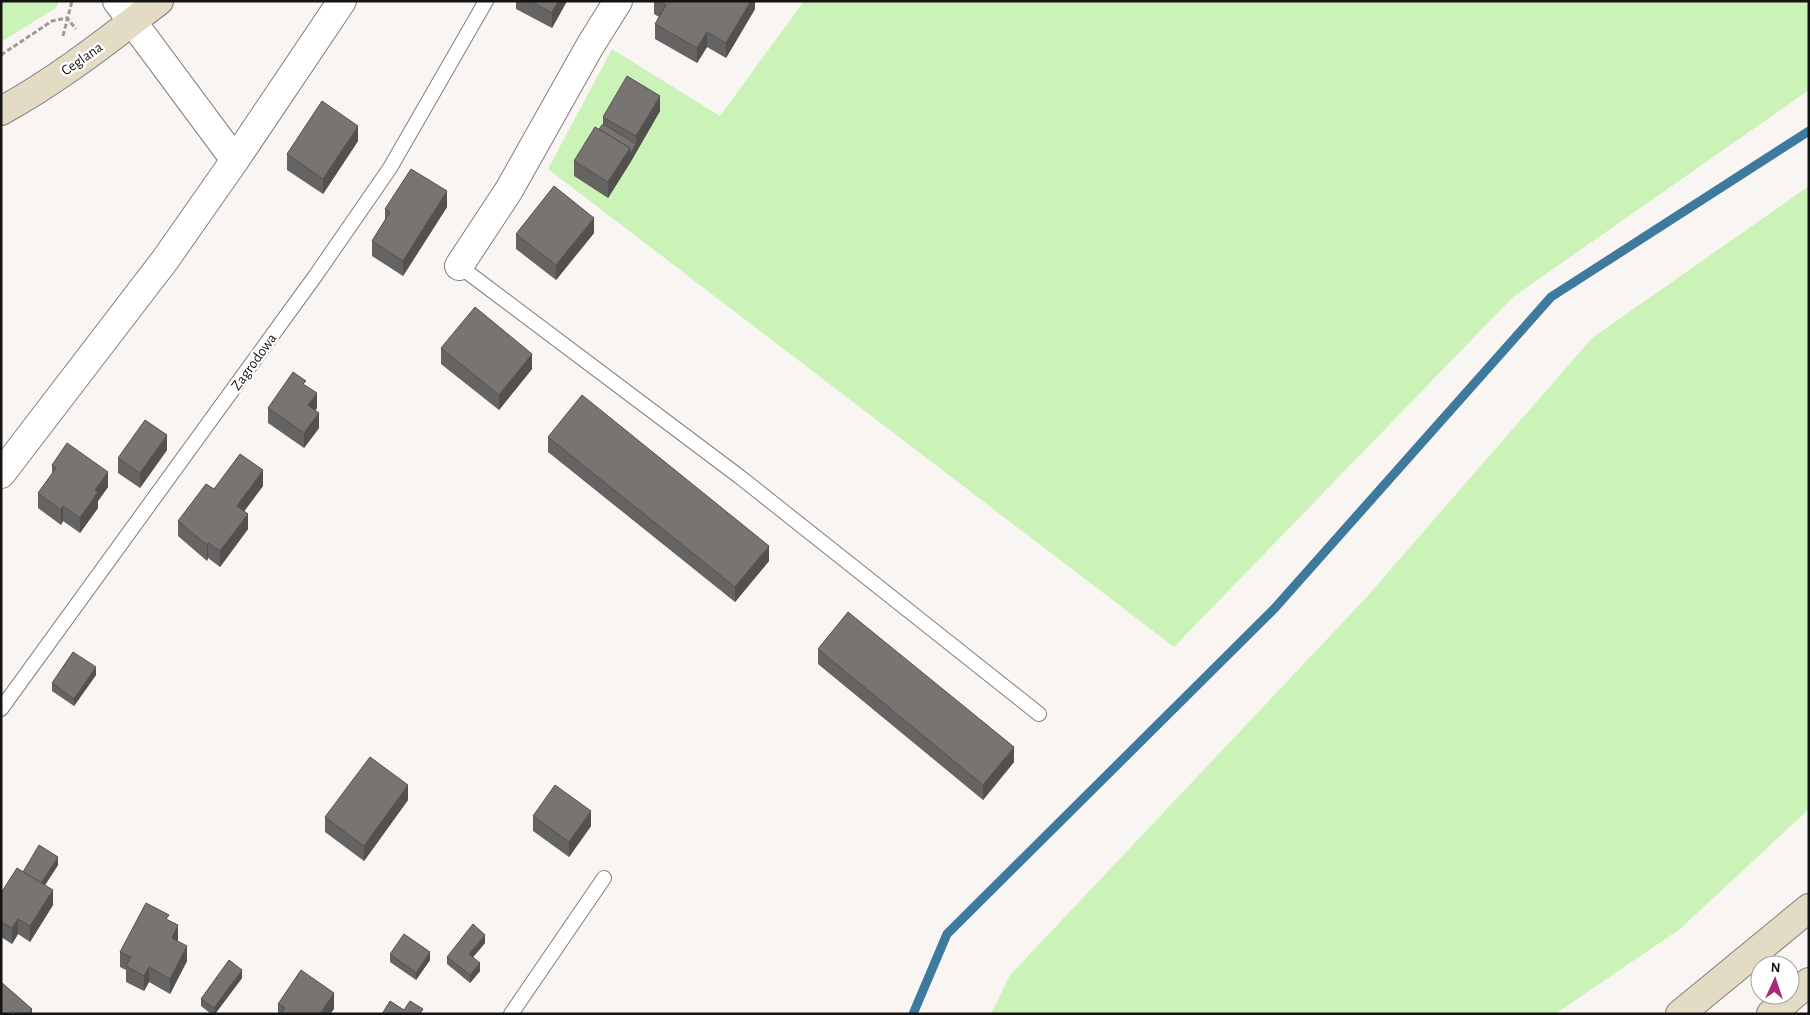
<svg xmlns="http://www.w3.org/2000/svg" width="1810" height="1015" viewBox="0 0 1810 1015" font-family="'Alegreya Sans',sans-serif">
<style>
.green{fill:#ccf3b7}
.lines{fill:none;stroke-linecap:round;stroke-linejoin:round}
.stream{stroke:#3d7a9e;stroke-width:9}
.lane-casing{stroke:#827e7d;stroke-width:16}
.street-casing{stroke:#827e7d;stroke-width:30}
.secondary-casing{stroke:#827e7d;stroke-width:30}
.path{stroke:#9d9a98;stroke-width:3;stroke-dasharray:5 2.5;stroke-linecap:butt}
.lane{stroke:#fff;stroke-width:14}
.street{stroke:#fff;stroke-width:28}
.secondary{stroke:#e4dbc4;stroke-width:28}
.wall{fill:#666462}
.shaded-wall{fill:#535150}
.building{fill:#777472;stroke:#535150}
.labels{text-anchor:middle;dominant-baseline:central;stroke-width:5;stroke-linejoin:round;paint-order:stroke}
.street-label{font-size:15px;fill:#151413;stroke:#fff}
</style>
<rect width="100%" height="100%" fill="#f9f5f3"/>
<g class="green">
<polygon points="1,1 59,1 56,8 1,42"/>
<polygon points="804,1 1809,1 1809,90 1513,297 1174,647 548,169 612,49 720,116"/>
<polygon points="1809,186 1809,809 1680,929 1555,1014 991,1014 1010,975 1364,600 1592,338"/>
</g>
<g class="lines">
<polyline class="stream" points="913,1014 947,934 1274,609 1551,297 1809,131"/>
<defs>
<g id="lane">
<polyline points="459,266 740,477 1039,714"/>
<polyline points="1,709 316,275 390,168 486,1"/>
<polyline points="511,1014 604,878"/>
</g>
<g id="street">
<polyline points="235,160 342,1"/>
<polyline points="459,266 509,190 590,46 618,1"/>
<polyline points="1,474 165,260 235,160 117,1"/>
</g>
<g id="secondary">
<path d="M 1,111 C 58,80 108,40 159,1"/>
<polyline points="1680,1014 1809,908"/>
<polyline points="1771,1014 1809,982"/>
</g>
</defs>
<use href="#lane" class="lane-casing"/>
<use href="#street" class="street-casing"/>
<use href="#secondary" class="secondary-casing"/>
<g class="path">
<polyline points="63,36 72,1"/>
<polyline points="1,55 52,21 67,18 76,29"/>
</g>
<use href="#lane" class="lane"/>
<use href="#street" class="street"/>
<use href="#secondary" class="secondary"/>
</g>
<g class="wall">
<polygon points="516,1 567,1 552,28 516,9"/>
<polygon points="654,1 755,1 755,9 726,58 707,47 697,63 655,39 655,24 659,17 654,14"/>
<polygon points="660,111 630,163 608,198 574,176 574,161 603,124 603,117"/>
<polygon points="358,141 323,194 287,170 287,154"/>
<polygon points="447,207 403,276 372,256 372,241 385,220 385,209"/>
<polygon points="594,233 556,280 516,249 516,234"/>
<polygon points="441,348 532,369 499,410 441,364"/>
<polygon points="306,386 317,408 315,410 319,428 304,448 268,423 268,408"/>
<polygon points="548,437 769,561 735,602 548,452"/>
<polygon points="167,450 140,488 118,473 118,458"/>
<polygon points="52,465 108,487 98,501 98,508 80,533 63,521 61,525 38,508 38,493 52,474"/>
<polygon points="263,486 244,511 248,529 220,567 208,558 207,561 178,536 178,521 214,489"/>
<polygon points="818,649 1014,762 983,800 818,664"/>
<polygon points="96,675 74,706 52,691 52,683"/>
<polygon points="408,800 364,861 325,832 325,817"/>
<polygon points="533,816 591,826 569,857 533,831"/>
<polygon points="58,865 45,885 53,905 30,942 18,934 12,944 1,937 1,893 23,872"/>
<polygon points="169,920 178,941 178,942 187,961 170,994 149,982 144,991 126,982 126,970 120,967 120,952"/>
<polygon points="485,943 473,957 480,971 470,983 447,964 447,957"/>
<polygon points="390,954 430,960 416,980 390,962"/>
<polygon points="242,978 215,1014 211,1014 201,1006 201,999"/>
<polygon points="278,1004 334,1009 330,1014 278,1014"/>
</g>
<g class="shaded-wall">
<polygon points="558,1 567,1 552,28 552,13"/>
<polygon points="751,1 755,1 755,9 726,58 726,43"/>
<polygon points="707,32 707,47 697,63 697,48"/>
<polygon points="660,96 660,111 630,163 608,198 608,182 630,148 636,144 636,136"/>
<polygon points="358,126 358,141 323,194 323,179"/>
<polygon points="447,191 447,207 403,276 403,261"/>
<polygon points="594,218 594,233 556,280 556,265"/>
<polygon points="532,354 532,369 499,410 499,395"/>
<polygon points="317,393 317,408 308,420 308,405"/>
<polygon points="319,413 319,428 304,448 304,433"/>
<polygon points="167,435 167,450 140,488 140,473"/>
<polygon points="263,470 263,486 237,521 237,506"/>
<polygon points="108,472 108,487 98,501 98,508 80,533 80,518 95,490"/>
<polygon points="63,506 63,521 61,525 61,510"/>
<polygon points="248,514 248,529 220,567 220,551"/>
<polygon points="208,543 208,558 207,561 207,545"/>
<polygon points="769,546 769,561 735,602 735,587"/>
<polygon points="96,667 96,675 74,706 74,699"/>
<polygon points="1014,747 1014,762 983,800 983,785"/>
<polygon points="408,785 408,800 364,861 364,846"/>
<polygon points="591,811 591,826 569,857 569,842"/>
<polygon points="58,857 58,865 38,896 38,889"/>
<polygon points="53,890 53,905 30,942 30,926"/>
<polygon points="18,919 18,934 12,944 12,928"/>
<polygon points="178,925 178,941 172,953 172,938"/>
<polygon points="485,935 485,943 469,962 469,954"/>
<polygon points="187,946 187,961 170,994 170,979"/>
<polygon points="430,952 430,960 416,980 416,973"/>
<polygon points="480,963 480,971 470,983 470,975"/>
<polygon points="149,967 149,982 144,991 144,976"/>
<polygon points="242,970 242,978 215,1014 214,1014 214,1008"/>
<polygon points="334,993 334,1009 330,1014 319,1014"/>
<polygon points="32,1009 32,1014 28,1014"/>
</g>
<g class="building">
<polygon points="530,1 558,1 552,13"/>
<polygon points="658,1 751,1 726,43 707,32 697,48 655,24 666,5"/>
<polygon points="627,76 660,96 636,136 603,117"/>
<polygon points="322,101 358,126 323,179 287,154"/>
<polygon points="603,124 636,144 630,155 630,148 599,129"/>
<polygon points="595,127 630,148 608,182 574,161"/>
<polygon points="411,169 447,191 403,261 372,241 390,212 385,209"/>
<polygon points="554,186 594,218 556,265 516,234"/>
<polygon points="475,307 532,354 499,395 441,348"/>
<polygon points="293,372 306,381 303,384 317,393 308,405 319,413 304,433 268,408"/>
<polygon points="582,395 769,546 735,587 548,437"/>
<polygon points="145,420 167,435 140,473 118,458"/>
<polygon points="67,443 108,472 95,490 98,492 80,518 63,506 61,510 38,493 56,468 52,465"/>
<polygon points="240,454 263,470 237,506 248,514 220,551 208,543 207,545 178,521 206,484 214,489"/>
<polygon points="848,612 1014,747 983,785 818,649"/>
<polygon points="73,652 96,667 74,699 52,683"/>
<polygon points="370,757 408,785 364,846 325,817"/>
<polygon points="555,785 591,811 569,842 533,816"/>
<polygon points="39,845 58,857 41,883 23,872"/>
<polygon points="17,868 53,890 30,926 18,919 12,928 1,922 1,893"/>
<polygon points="146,903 169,915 166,919 178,925 172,938 187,946 170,979 149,967 144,976 126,966 131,957 120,952"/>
<polygon points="473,924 485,935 469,954 480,963 470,975 447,957"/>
<polygon points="404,934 430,952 416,973 390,954"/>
<polygon points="229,960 242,970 214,1008 201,999"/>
<polygon points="301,970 334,993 320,1014 281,1014 285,1008 278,1004"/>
<polygon points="1,982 32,1009 28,1014 16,1014 13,1011 10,1014 1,1014"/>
<polygon points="390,1001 404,1010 410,1001 423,1009 420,1014 382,1014"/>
</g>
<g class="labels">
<g class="street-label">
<text transform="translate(82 59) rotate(-35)">Ceglana</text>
<text transform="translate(254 362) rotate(-54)">Zagrodowa</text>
</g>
</g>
<rect width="1810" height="1015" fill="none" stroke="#151413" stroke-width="5"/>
<g transform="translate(1775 980) rotate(3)"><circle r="24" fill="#ffffff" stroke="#a1a1a1"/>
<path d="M0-4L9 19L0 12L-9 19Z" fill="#ac2872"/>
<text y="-8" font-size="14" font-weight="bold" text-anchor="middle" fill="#151413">N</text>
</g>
</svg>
